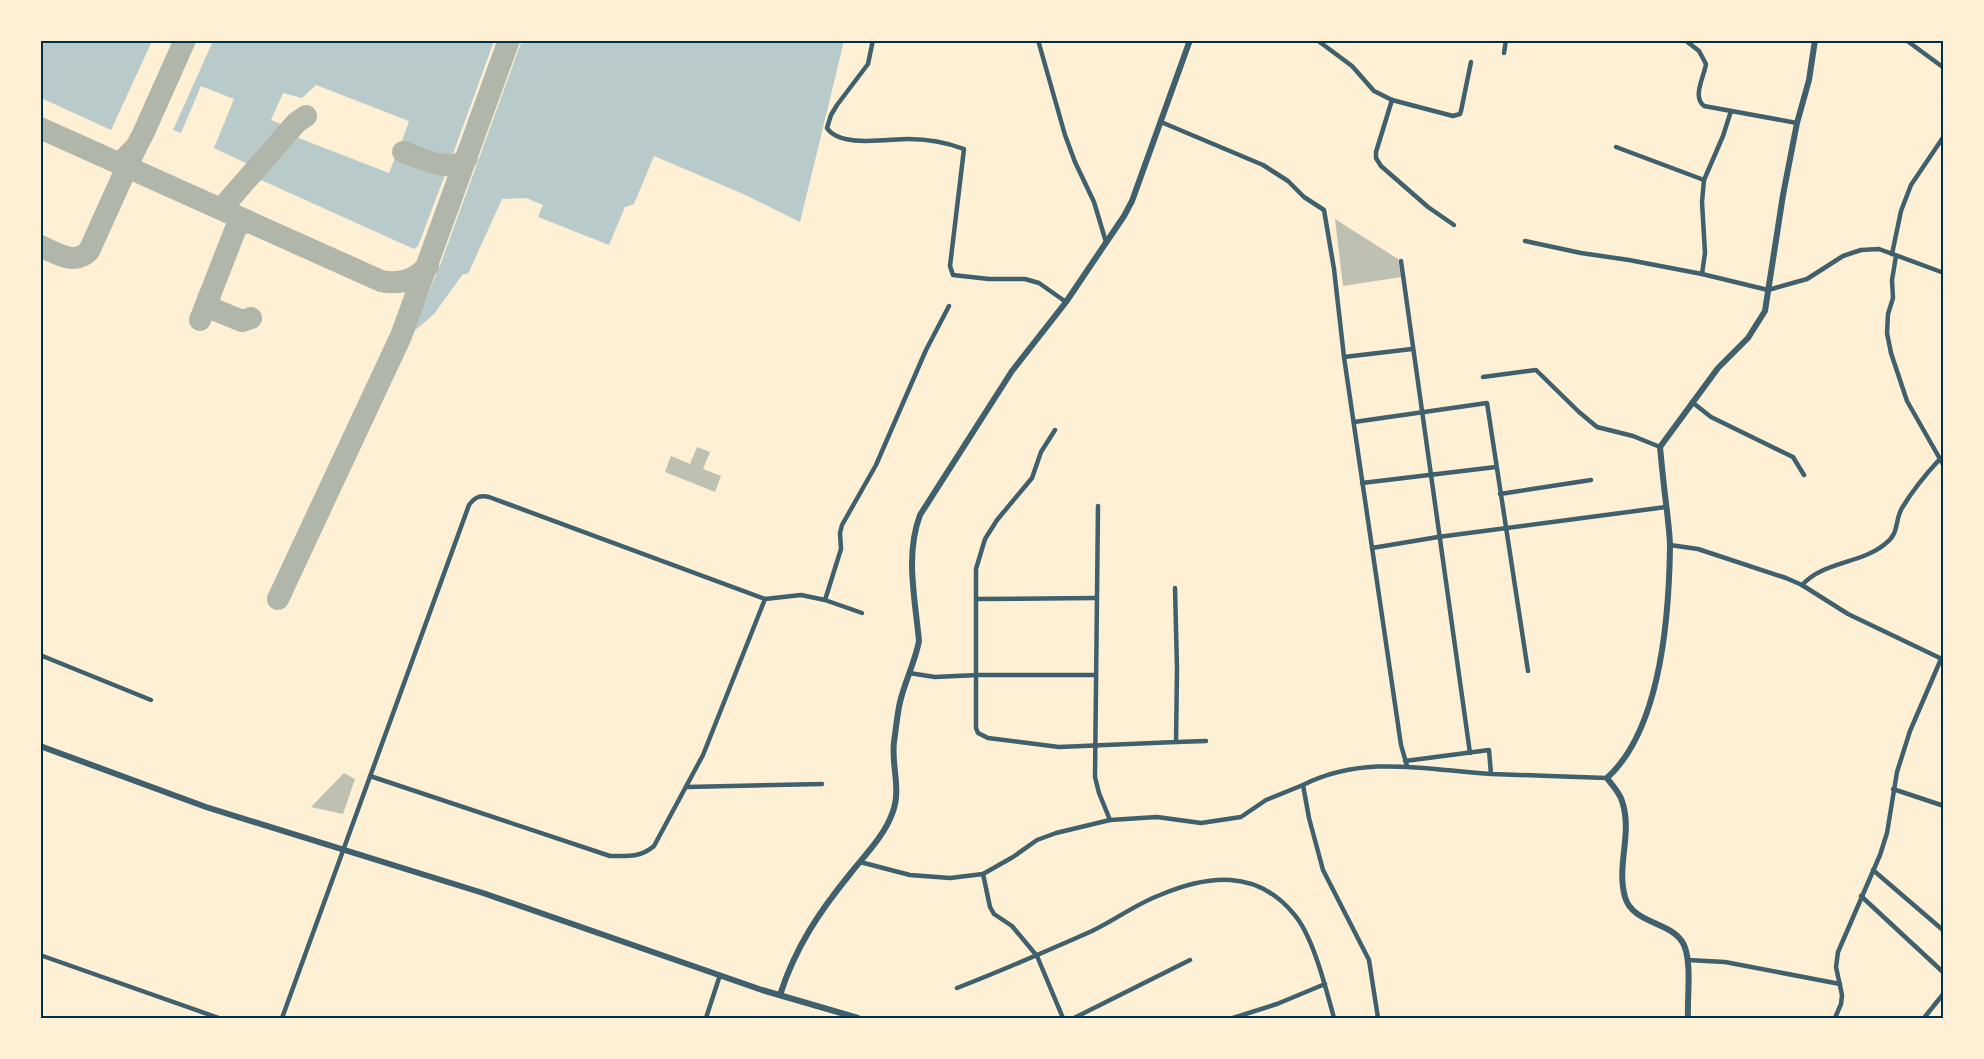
<svg xmlns="http://www.w3.org/2000/svg" width="1984" height="1059" viewBox="0 0 1984 1059" font-family="Montserrat,sans-serif">
<style>
.green{fill:#b9caca}
.lines{fill:none;stroke-linecap:round;stroke-linejoin:round}
.taxiway{stroke:#b1b6ab;stroke-width:22}
.building{fill:#bec0b2}
.minor{stroke:#3f606c;stroke-width:4.5}
.tertiary{stroke:#3f606c;stroke-width:6}
.neatline{fill:none;stroke:#003049;stroke-width:2}
</style>
<rect width="100%" height="100%" fill="#fdf0d5"/>
<g class="green">
<polygon points="41,40 152,41 111,130 41,98"/>
<polygon points="522,40 844,41 800,222 741,193 654,156 634,204 625,207 609,245 538,217 543,205 526,198 502,199 468,274 463,274 434,314 412,333 441,263"/>
<polygon points="213,41 213,40 494,41 453,154 448,156 402,141 409,121 316,85 302,98 283,93 271,120 281,124 248,164 214,148 234,99 201,86 181,133 173,130"/>
<polygon points="291,136 296,137 389,173 395,158 445,175 418,246 414,249 261,180 259,176 262,169"/>
</g>
<g class="lines">
<g class="taxiway">
<path d="M 40,128 L 381,281 C 401,285 414,280 428,266"/>
<path d="M 403,152 C 422,158 451,175 467,158"/>
<polyline points="127,156 136,147 143,134 185,40"/>
<polyline points="228,212 228,201 296,123 306,116"/>
<path d="M 40,246 C 57,253 74,266 89,251 L 136,147"/>
<polyline points="208,299 213,309 242,321 251,318"/>
<polyline points="200,320 236,228 239,224 249,222"/>
<polyline points="278,599 401,336 509,40"/>
</g>
</g>
<g class="building">
<polygon points="1335,219 1398,259 1401,277 1343,286"/>
<polygon points="697,447 710,452 703,469 721,476 715,492 665,472 671,456 690,464"/>
<polygon points="344,773 355,779 343,814 311,807"/>
</g>
<g class="lines">
<g class="minor">
<path d="M 873,40 L 868,64 L 837,105 L 831,115 L 827,128 C 840,148 887,139 908,139 C 926,139 948,143 964,149 L 950,266 L 953,275 L 989,279 L 1025,279 L 1039,283 L 1066,302"/>
<polyline points="1038,40 1065,135 1075,162 1094,202 1106,242"/>
<polyline points="1317,40 1352,66 1374,91 1392,100 1453,116 1460,114 1461,111 1471,62"/>
<path d="M 1685,40 L 1699,51 L 1706,64 C 1704,77 1692,97 1704,106 L 1797,123"/>
<polyline points="1906,40 1944,68"/>
<polyline points="1504,53 1506,40"/>
<polyline points="1392,100 1376,152 1376,158 1381,166 1428,207 1454,225"/>
<polyline points="1161,122 1263,165 1288,181 1304,197 1324,210 1334,269 1344,357 1401,745 1407,766"/>
<polyline points="1616,147 1704,180"/>
<polyline points="1525,241 1581,253 1629,260 1702,274 1768,290 1807,279 1843,256 1861,250 1879,249 1944,273"/>
<polyline points="1892,254 1901,211 1911,185 1944,136"/>
<polyline points="1896,256 1892,280 1893,298 1888,314 1887,333 1891,353 1907,401 1944,466"/>
<path d="M 1401,261 C 1423,425 1446,589 1470,753"/>
<polyline points="1702,274 1705,253 1702,202 1704,180 1723,136 1731,111"/>
<polyline points="1344,357 1412,349"/>
<polyline points="1483,377 1536,370 1579,412 1597,427 1633,436 1660,447"/>
<polyline points="1692,402 1711,417 1793,457 1804,475"/>
<polyline points="1354,422 1487,403 1528,671"/>
<polyline points="1055,430 1041,452 1032,478 997,520 985,539 976,569 976,728 978,733 988,738 1059,747 1176,742 1177,669 1175,588"/>
<polyline points="1362,483 1496,467"/>
<polyline points="1500,494 1591,480"/>
<polyline points="1098,506 1095,777 1099,793 1110,820 1157,817 1201,823 1241,817 1266,800 1303,785"/>
<polyline points="1670,545 1698,549 1786,578 1802,585 1848,614 1942,659"/>
<polyline points="1372,548 1438,537 1666,507"/>
<path d="M 1802,585 C 1824,561 1861,564 1885,544 C 1900,533 1894,522 1902,508 C 1913,490 1925,475 1939,460"/>
<polyline points="765,599 801,595 825,600 841,549 840,533 842,525 876,465 926,350 949,306"/>
<polyline points="976,599 1096,598"/>
<polyline points="825,600 862,613"/>
<polyline points="40,655 151,700"/>
<polyline points="909,673 935,677 978,675 1095,675"/>
<polyline points="1176,742 1206,741"/>
<polyline points="1405,761 1489,750 1491,774"/>
<path d="M 370,776 L 610,856 C 627,856 640,858 654,846 L 703,755 L 765,599"/>
<polyline points="687,787 822,784"/>
<polyline points="1893,789 1944,806"/>
<polyline points="860,862 910,875 950,878 983,874 1013,857 1037,840 1056,833 1110,820"/>
<polyline points="1873,870 1944,931"/>
<polyline points="983,874 990,907 994,914 1012,926 1037,956 1063,1018"/>
<polyline points="1861,896 1944,973"/>
<polyline points="40,955 219,1018"/>
<polyline points="1688,960 1725,962 1840,984"/>
<path d="M 957,988 C 1003,970 1047,951 1092,931 C 1115,920 1136,904 1160,895 C 1208,875 1256,869 1293,913 C 1313,935 1326,989 1334,1018"/>
<path d="M 282,1018 L 469,505 C 475,497 480,495 489,497 L 765,599"/>
<polyline points="706,1018 720,975"/>
<polyline points="1074,1018 1190,960"/>
<polyline points="1233,1018 1277,1004 1325,984"/>
<path d="M 1378,1018 L 1369,960 L 1323,870 L 1309,818 L 1303,785 C 1365,754 1427,770 1492,774 C 1530,775 1569,777 1607,778"/>
<polyline points="1835,1018 1841,1004 1842,995 1836,967 1838,952 1880,855 1887,833 1897,772 1910,731 1941,659"/>
<polyline points="1924,1018 1944,993"/>
</g>
<g class="tertiary">
<polyline points="40,746 206,807 483,893 762,990 858,1018"/>
<path d="M 780,995 C 795,948 819,912 850,874 C 865,855 884,836 892,814 C 902,790 891,766 894,742 C 896,729 897,715 900,702 C 905,681 915,662 919,641 C 915,598 905,555 920,515 L 1012,371 L 1066,302 L 1124,216 L 1132,201 L 1190,40"/>
<path d="M 1688,1018 C 1687,998 1692,964 1684,945 C 1673,921 1633,925 1625,897 C 1616,865 1633,833 1622,801 C 1620,793 1612,785 1607,778 C 1661,729 1669,617 1670,547 C 1670,535 1668,522 1667,511 C 1664,489 1662,468 1660,447 L 1718,368 L 1748,338 L 1765,311 L 1783,195 L 1797,123 L 1809,80 L 1815,40"/>
</g>
</g>
<rect width="1984" height="1059" fill="none" stroke="#fdf0d5" stroke-width="84"/>
<rect x="42" y="42" width="1900" height="975" class="neatline"/>
</svg>
